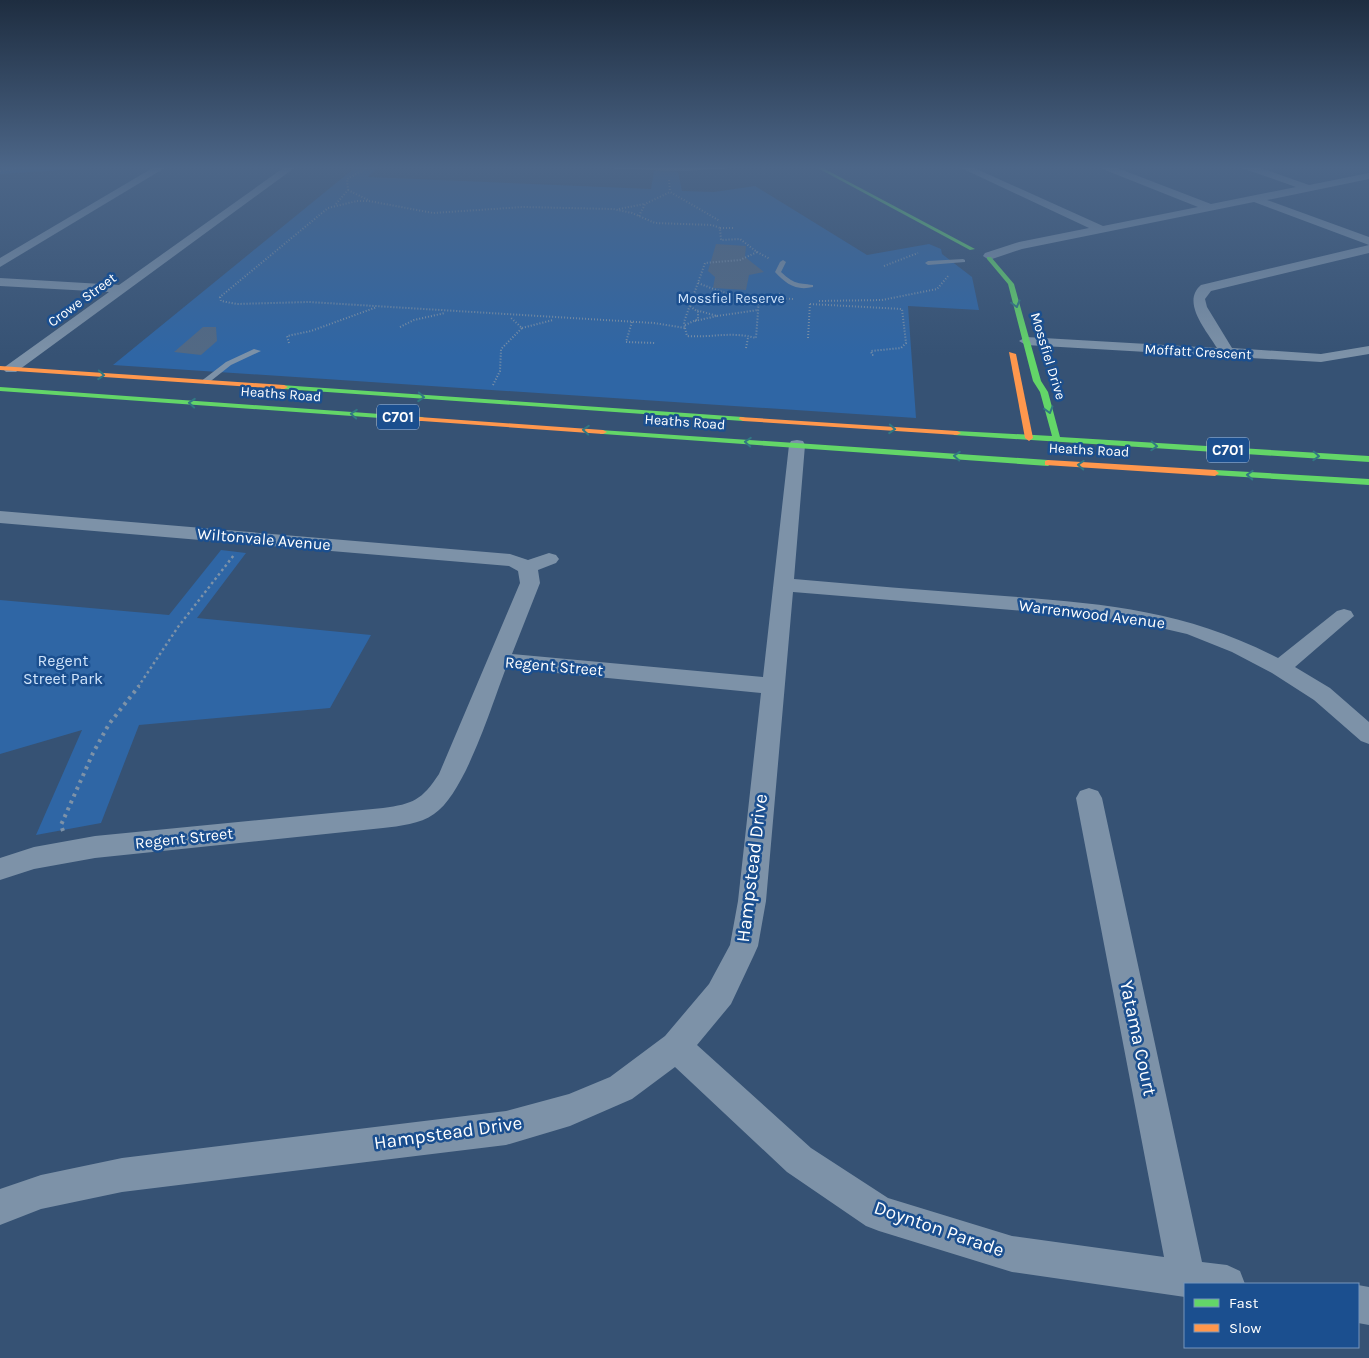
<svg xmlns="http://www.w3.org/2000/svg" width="1369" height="1358" viewBox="0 0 1369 1358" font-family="Karla,sans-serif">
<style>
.green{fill:#2f66a5}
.building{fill:#526984}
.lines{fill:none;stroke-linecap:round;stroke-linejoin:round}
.path-far2{stroke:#7d92a8;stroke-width:2;stroke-dasharray:1 2;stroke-linecap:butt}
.path-far1{stroke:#7d92a8;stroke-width:2.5;stroke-dasharray:2.5 3;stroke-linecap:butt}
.path{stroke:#7d92a8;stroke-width:4;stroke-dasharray:3 4.5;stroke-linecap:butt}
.lane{fill:#7d92a8;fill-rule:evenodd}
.street{fill:#7d92a8;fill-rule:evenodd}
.fast{fill:#63d668;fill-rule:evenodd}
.slow{fill:#ff974d;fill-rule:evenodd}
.oneway{stroke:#317883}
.labels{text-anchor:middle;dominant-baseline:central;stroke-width:5;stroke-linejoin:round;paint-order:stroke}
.far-park-label{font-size:14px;fill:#cfe3fa;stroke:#1b4f8f}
.far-street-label{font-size:14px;fill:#fff;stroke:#1b4f8f}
.shield{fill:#1b4f8f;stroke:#bbcadd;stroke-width:1}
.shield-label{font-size:15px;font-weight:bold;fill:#fff}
.street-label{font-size:16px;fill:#fff;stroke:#1b4f8f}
.park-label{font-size:16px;fill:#cfe3fa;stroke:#1b4f8f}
.near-street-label{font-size:19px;fill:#fff;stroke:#1b4f8f}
</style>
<rect width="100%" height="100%" fill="#365274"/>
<g class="green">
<polygon points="21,166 97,166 92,168 0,174 0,169"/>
<polygon points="357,166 379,166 368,177 651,189 654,171 678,172 682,191 714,192 755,186 867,255 929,244 941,249 942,254 972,277 979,310 908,306 916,418 113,365"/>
<polygon points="221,550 246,553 197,618 371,635 330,708 139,725 101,823 36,835 82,730 0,754 0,600 169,615"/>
</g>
<g class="building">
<polygon points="716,244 746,246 745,257 764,272 749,275 746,290 713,288 715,277 708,271"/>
<polygon points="203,327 216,327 217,341 201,355 174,352"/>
</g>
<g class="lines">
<g class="path-far2">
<polyline points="0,171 32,166"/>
<polyline points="669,180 670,192"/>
<polyline points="348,190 368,200"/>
<polygon points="357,201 369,201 433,213 523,207 613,209 632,213 655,223 712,225 720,228 721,240 740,239 757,252 740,260 705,263 684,322 685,328 654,323 309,302 237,304 221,301 220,297 328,208"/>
<polyline points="336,204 348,190 347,179 370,166"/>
<polyline points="619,209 644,204"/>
<polyline points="639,216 645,204 670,192 720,221"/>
<polyline points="720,228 733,228"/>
<polyline points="757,252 770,259"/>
<polyline points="884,266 918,253"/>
<path d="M 698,283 C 726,294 753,304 782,293"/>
<polyline points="774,298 793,299"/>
<polyline points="819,301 882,300 937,289 949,275"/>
<polyline points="810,304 902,309 906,343 901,348 871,351 872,355 875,355"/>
<polyline points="717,316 758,310"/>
<polyline points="695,321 717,316 696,310"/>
<polyline points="632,322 626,342 656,343"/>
<polyline points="685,325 698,319 698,312 690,306"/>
<polyline points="400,327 414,320 445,313"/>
<polyline points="522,328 553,320"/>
<path d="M 685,328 L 687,336 C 712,338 730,331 756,338 L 759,298"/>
<polyline points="808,338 810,303"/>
<polyline points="289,343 287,336 311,331 377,307"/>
<polyline points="746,348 748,338"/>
<polyline points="493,385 500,371 501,349 522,328 510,317"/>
</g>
<polyline class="path-far1" points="138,687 178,627 234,555"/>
<polyline class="path" points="63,831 61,825 93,753 109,724 139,686"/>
<g class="lane">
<polygon points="963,259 965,260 965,262 928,265 925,263 928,261"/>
<path d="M 783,260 L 786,262 L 781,272 C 794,284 797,283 813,285 L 813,287 C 796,291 786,284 775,272 L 780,262 Z"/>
<polygon points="254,349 261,351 231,365 207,384 200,382 226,362"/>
</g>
<g class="street">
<polygon points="156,166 168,166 0,267 0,258"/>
<polygon points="286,166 297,166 16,372 6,372 3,369 6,366 109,292 0,286 0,278 119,285"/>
<polygon points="611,166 730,166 725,169 678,171 616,169"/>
<polygon points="957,166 970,166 1103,226 1198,207 1100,168 1099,166 1112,166 1211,204 1296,187 1242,168 1241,166 1255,166 1309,185 1369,173 1369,179 1267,200 1369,237 1369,245 1254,202 1022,249 989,260 983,256 985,253 1019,242 1089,228"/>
<path d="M 1369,245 L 1369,253 L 1211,291 L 1205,299 L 1207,307 L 1232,348 L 1321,354 L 1369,346 L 1369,354 L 1321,362 L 1026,345 L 1019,341 L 1026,337 L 1217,348 C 1206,330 1181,302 1201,285 Z"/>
<path d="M 797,440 L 803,441 L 805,445 L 794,579 C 860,585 925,590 991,595 C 1097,603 1182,608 1278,658 L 1337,611 L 1344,609 L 1351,611 L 1354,616 L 1295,667 L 1330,688 L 1369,722 L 1369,744 L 1361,741 L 1314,700 L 1272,673 L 1232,652 L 1187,634 L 1148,625 L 1086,616 L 793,592 L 766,901 L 758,946 L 754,955 L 731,1004 L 697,1045 L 811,1148 L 888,1198 L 1012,1236 L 1164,1257 L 1076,798 L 1080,791 L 1089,788 L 1098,791 L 1102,798 L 1202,1262 L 1227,1265 L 1240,1271 L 1245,1284 L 1185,1284 L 1185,1297 L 1012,1272 L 879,1231 L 866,1226 L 787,1172 L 675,1067 L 632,1099 L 570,1126 L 506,1145 L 122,1192 L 41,1209 L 0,1225 L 0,1189 L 41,1175 L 122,1158 L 506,1111 L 569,1094 L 610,1077 L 665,1036 L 709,984 L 730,945 L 738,901 L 761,693 L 506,668 C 492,704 465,794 434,814 C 420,824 400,826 383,828 L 95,858 L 34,869 L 0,880 L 0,858 L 34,847 L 95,836 L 383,808 C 413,804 422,800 439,774 L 520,583 L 518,571 L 509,566 L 0,523 L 0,511 L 510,554 L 528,560 L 549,553 L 556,555 L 559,559 L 556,563 L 538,570 L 540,583 L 512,654 L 763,677 L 789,445 L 791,441 Z"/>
<polygon points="1358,1285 1369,1287 1369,1325 1358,1323"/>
</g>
<g class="fast">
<polygon points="814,166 819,166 975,249 970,250"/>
<polygon points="987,257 991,257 1014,284 1041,381 1048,392 1060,437 1369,456 1369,462 954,435 953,433 957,431 1052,436 1040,392 1033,381 1008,284 987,259"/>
<polygon points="281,385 743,417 747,419 743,421 284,389 281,389"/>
<polygon points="0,387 422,417 426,419 422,421 0,391"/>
<polygon points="600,430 1048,460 1052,463 1048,466 603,434 600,434"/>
<polygon points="1215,470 1369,479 1369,485 1212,475 1211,473"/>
</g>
<g class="slow">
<polygon points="1009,352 1016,354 1033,438 1029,441 1025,438"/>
<polygon points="0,366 284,385 288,387 284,389 0,370"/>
<polygon points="419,417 603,430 607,432 603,434 422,421 419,421"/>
<polygon points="740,417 957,431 961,433 957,435 743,421 739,419"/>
<polygon points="1048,460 1215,470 1219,473 1215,476 1045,465 1045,461"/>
</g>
</g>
<defs><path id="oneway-chevron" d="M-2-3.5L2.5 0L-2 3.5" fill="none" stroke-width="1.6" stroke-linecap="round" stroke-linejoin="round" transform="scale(1.25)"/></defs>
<g class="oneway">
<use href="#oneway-chevron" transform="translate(1016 304) rotate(75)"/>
<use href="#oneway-chevron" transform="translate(101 375) rotate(4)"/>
<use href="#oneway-chevron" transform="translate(421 397) rotate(4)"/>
<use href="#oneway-chevron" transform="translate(192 403) rotate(-176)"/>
<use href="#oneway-chevron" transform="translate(1049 410) rotate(74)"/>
<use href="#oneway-chevron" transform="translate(354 414) rotate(-176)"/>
<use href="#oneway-chevron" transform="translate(892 429) rotate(4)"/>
<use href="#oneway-chevron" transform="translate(586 430) rotate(-176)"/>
<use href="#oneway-chevron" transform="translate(748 442) rotate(-176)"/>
<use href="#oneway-chevron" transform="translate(1154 446) rotate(3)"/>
<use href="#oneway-chevron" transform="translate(957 456) rotate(-176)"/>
<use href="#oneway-chevron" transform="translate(1316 456) rotate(3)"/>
<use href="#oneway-chevron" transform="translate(1081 465) rotate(-177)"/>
<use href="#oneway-chevron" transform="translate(1250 475) rotate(-177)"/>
</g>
<linearGradient id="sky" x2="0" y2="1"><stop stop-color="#1e2d40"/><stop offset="0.47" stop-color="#4c6688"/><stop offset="1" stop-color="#4c6688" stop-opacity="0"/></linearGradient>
<rect width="1369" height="356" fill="url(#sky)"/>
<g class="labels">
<g class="far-park-label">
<text x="731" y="298">Mossfiel Reserve</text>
</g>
<g class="far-street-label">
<text transform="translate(82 300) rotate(-36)">Crowe Street</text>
<text transform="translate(1198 352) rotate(3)">Moffatt Crescent</text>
<text transform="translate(1048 356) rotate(73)">Mossfiel Drive</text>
<text transform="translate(281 394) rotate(4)">Heaths Road</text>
<text transform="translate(685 422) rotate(4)">Heaths Road</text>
<text transform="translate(1089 450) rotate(3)">Heaths Road</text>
</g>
<g class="shield">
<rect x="377" y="404.5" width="42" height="25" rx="4"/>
<rect x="1207" y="437.5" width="42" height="25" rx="4"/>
</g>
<g class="shield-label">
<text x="398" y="417">C701</text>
<text x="1228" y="450">C701</text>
</g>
<g class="street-label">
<text transform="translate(264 539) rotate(5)">Wiltonvale Avenue</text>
<text transform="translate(1092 614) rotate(7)">Warrenwood Avenue</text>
<text transform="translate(554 666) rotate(5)">Regent Street</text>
<text transform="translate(184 838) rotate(-6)">Regent Street</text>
</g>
<g class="park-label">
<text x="63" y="660">Regent<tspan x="63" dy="18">Street Park</tspan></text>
</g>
<g class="near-street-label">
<text transform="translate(752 868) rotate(-83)">Hampstead Drive</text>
<text transform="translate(1138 1038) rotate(78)">Yatama Court</text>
<text transform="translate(448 1133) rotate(-8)">Hampstead Drive</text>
<text transform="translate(939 1229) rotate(19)">Doynton Parade</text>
</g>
</g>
<rect x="1184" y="1283" width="175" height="65" fill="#1b4f8f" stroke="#7695bc"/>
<rect x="1194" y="1299" width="25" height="8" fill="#63d668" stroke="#7695bc"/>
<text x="1229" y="1308" font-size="15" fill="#ffffff">Fast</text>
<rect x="1194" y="1324" width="25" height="8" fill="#ff974d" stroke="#7695bc"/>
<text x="1229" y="1333" font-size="15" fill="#ffffff">Slow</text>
</svg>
